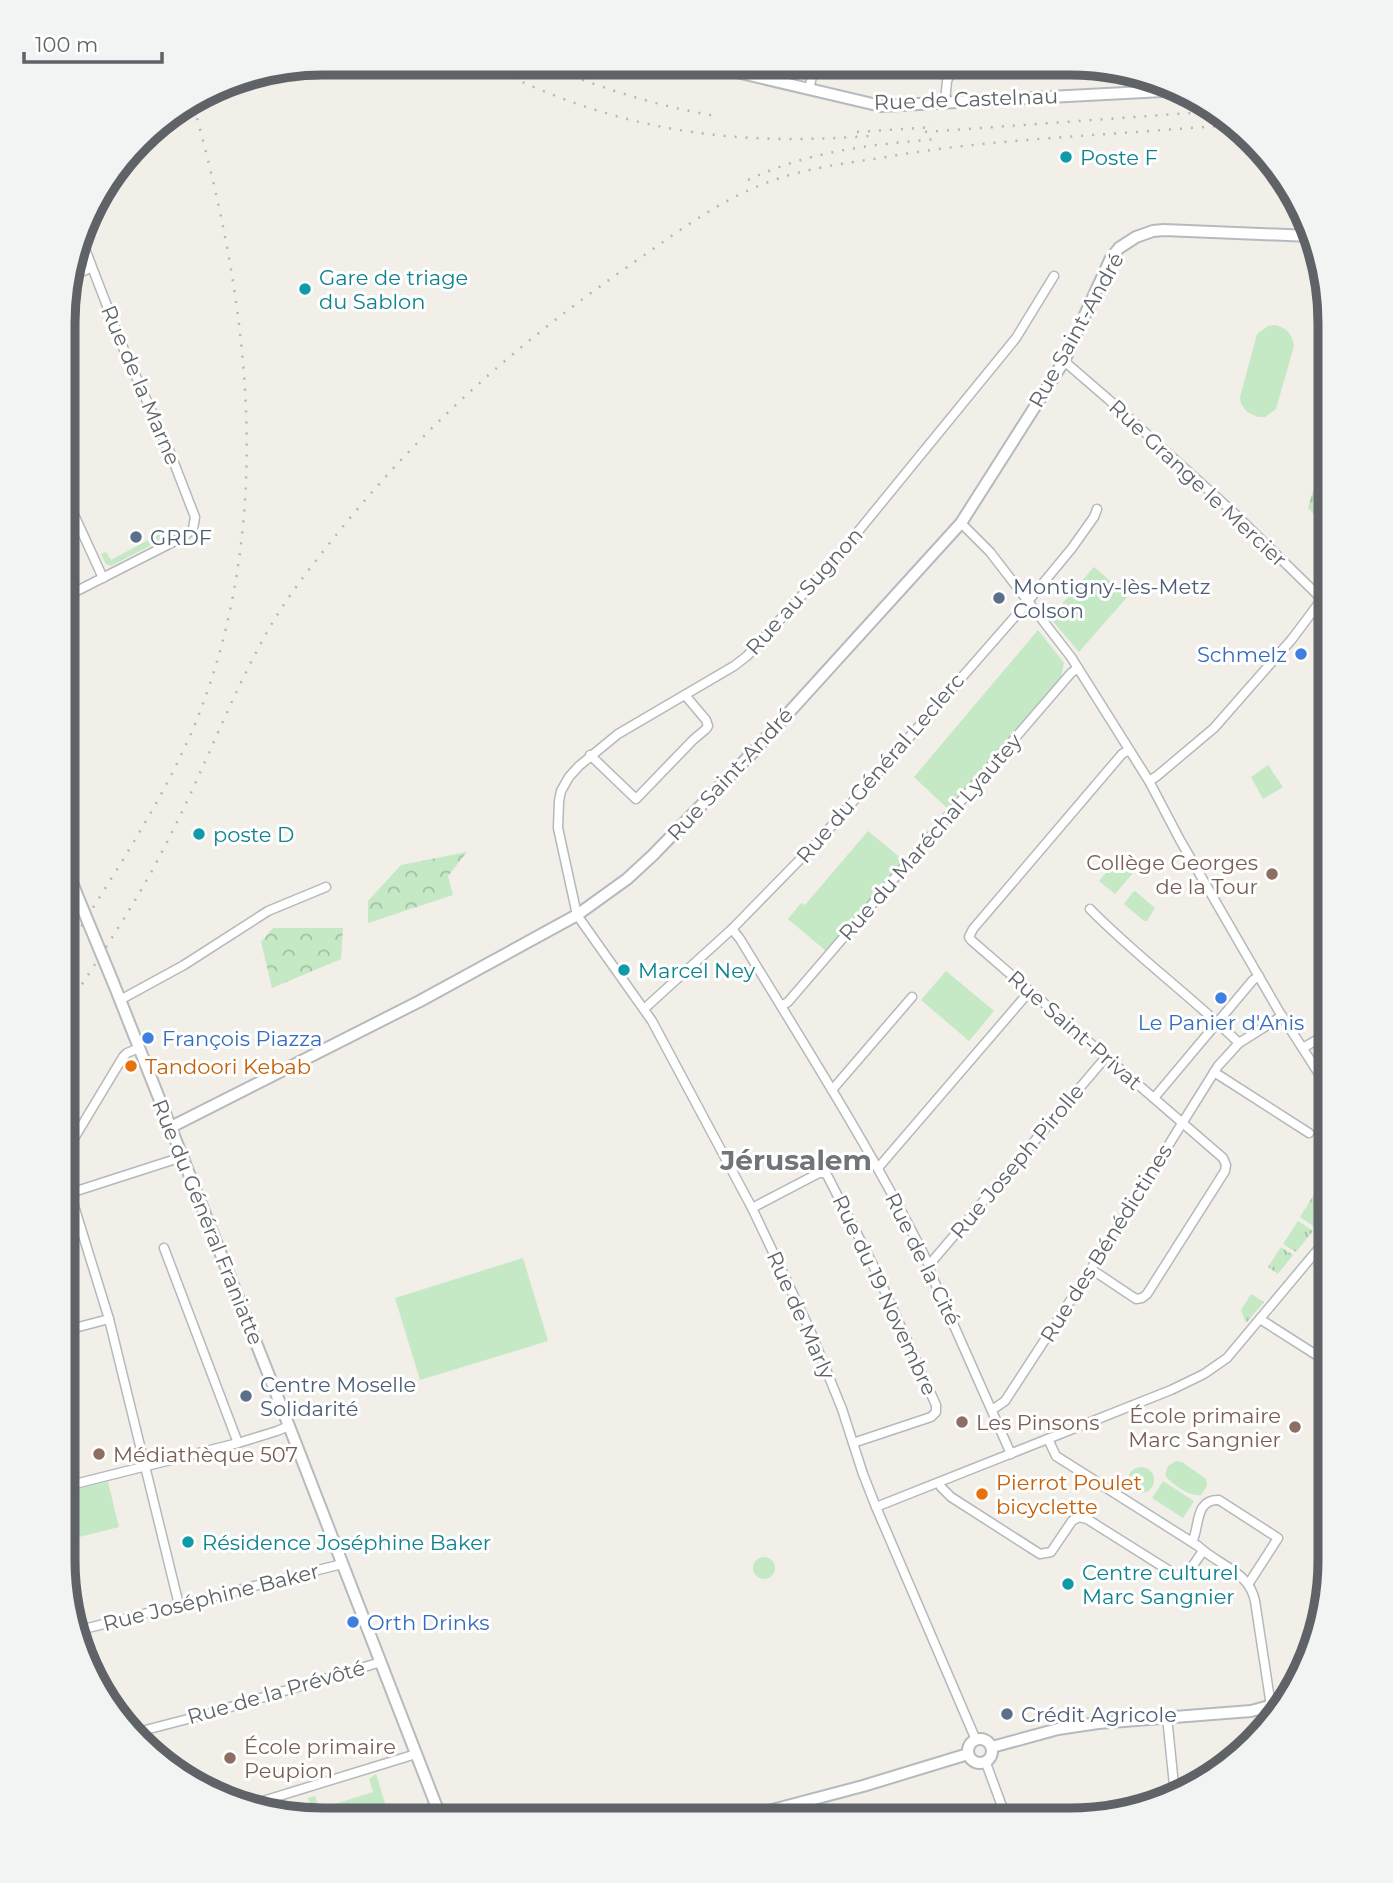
<svg xmlns="http://www.w3.org/2000/svg" width="1393" height="1883" viewBox="0 0 1393 1883" font-family="Montserrat,sans-serif">
<style>
.grass{fill:url(#grass-tufts)}
.forest{fill:url(#forest-crowns)}
.cemetery{fill:url(#cemetery-stones)}
.green{fill:#c5e8c5}
.lines{fill:none;stroke-linecap:round;stroke-linejoin:round}
.street-casing{stroke:#b5b8bc;stroke-width:11}
.secondary-casing{stroke:#b6babf;stroke-width:14}
.street{stroke:#fff;stroke-width:8}
.secondary{stroke:#fff;stroke-width:10}
.rail{stroke:#b6b7b8;stroke-width:2.5;stroke-dasharray:2 9;stroke-linecap:butt}
.secondary-bridge-casing{stroke:#b6babf;stroke-width:14;stroke-linecap:butt}
.secondary-bridge{stroke:#fff;stroke-width:10}
.culture-dot{fill:#0f9aa8;stroke:#fff;stroke-width:2.5}
.service-dot{fill:#5c6f8a;stroke:#fff;stroke-width:2.5}
.shop-dot{fill:#3f7fe0;stroke:#fff;stroke-width:2.5}
.education-dot{fill:#8d6e63;stroke:#fff;stroke-width:2.5}
.food-dot{fill:#e8710a;stroke:#fff;stroke-width:2.5}
.labels{text-anchor:middle;dominant-baseline:central;stroke-width:6;stroke-linejoin:round;paint-order:stroke}
.street-label{font-size:21px;fill:#5f6368;stroke:#fff}
.culture-label{font-size:21px;fill:#0d838f;stroke:#fff;text-anchor:start}
.service-label{font-size:21px;fill:#4e5e75;stroke:#fff;text-anchor:start}
.shop-label{font-size:21px;fill:#366cbe;stroke:#fff;text-anchor:start}
.education-label{font-size:21px;fill:#785e54;stroke:#fff;text-anchor:start}
.food-label{font-size:21px;fill:#c56008;stroke:#fff;text-anchor:start}
.district-label{font-size:28px;font-weight:bold;fill:#70757a;stroke:#fff}
.rim{fill:none;stroke:#5f6368;stroke-width:9}
</style>
<defs>
<pattern id="grass-tufts" width="24" height="20" patternUnits="userSpaceOnUse" patternTransform="scale(1.75)"><rect width="24" height="20" fill="#c5e8c5"/><path d="M3 7l-1-3M5 7V3M7 7l1-3M15 17l-1-3M17 17v-4M19 17l1-3" fill="none" stroke="#a3c0a4"/></pattern>
<pattern id="forest-crowns" width="20" height="18" patternUnits="userSpaceOnUse" patternTransform="scale(1.75)"><rect width="20" height="18" fill="#c5e8c5"/><path d="M2 6a3 3 0 1 1 6 0M12 15a3 3 0 1 1 6 0" fill="none" stroke="#a3c0a4"/></pattern>
<pattern id="cemetery-stones" width="16" height="16" patternUnits="userSpaceOnUse" patternTransform="scale(1.75)"><rect width="16" height="16" fill="#c5e8c5"/><path d="M2 7V4a2 2 0 0 1 4 0v3zM10 15v-3a2 2 0 0 1 4 0v3z" fill="#a3c0a4"/></pattern>
</defs>
<rect width="100%" height="100%" fill="#f1efe8"/>
<g class="grass">
<polygon points="163,532 161,540 111,566 106,564 101,554 106,552 111,560"/>
<polygon points="1313,1196 1330,1207 1330,1211 1316,1228 1300,1217"/>
<polygon points="1298,1221 1313,1231 1296,1252 1283,1244"/>
<polygon points="1281,1247 1293,1255 1278,1274 1268,1267"/>
<polygon points="1251,1294 1264,1302 1247,1322 1245,1321 1241,1310"/>
<circle cx="764" cy="1568" r="11"/>
</g>
<g class="forest">
<polygon points="467,852 448,876 453,895 368,923 368,901 401,865"/>
<polygon points="273,928 343,928 341,959 272,988 261,942"/>
</g>
<polygon class="cemetery" points="1330,425 1330,578 1324,576 1317,582 1315,581 1329,530 1308,508 1320,468"/>
<g class="green">
<polygon points="585,64 663,64 659,79 627,74"/>
<path d="M 1275,325 C 1287,328 1292,334 1294,346 L 1276,409 L 1265,417 L 1258,417 L 1247,412 L 1241,404 L 1240,397 L 1257,334 L 1268,326 Z"/>
<polygon points="1094,567 1128,596 1079,652 1050,618"/>
<polygon points="1038,630 1064,663 1061,677 948,809 914,777"/>
<polygon points="1268,765 1283,787 1263,799 1251,777"/>
<polygon points="868,831 903,860 826,951 788,919 801,903 805,905"/>
<polygon points="1121,855 1137,868 1115,894 1099,881"/>
<polygon points="1135,891 1155,908 1147,921 1144,921 1124,904 1133,892"/>
<polygon points="946,971 994,1011 969,1041 921,1000"/>
<polygon points="523,1258 548,1341 420,1380 395,1298"/>
<path d="M 1176,1461 L 1182,1462 L 1206,1479 L 1207,1486 L 1201,1495 C 1190,1497 1176,1486 1168,1479 L 1165,1475 L 1168,1466 Z"/>
<circle cx="1141" cy="1480" r="13"/>
<polygon points="1163,1481 1194,1501 1183,1518 1152,1498"/>
<polygon points="108,1482 119,1527 63,1541 63,1492"/>
<polygon points="376,1774 388,1813 402,1808 405,1818 290,1818 312,1811 308,1798 315,1796 319,1809 373,1792 369,1779"/>
</g>
<g class="lines">
<defs>
<g id="street">
<polyline points="1154,79 1154,92"/>
<polyline points="809,89 815,64"/>
<polyline points="945,102 947,81 954,65"/>
<polyline points="70,276 91,268"/>
<polyline points="1064,361 1108,399 1234,513 1330,607"/>
<polyline points="65,495 103,578"/>
<polyline points="961,523 990,552 1071,657 1149,781 1180,840 1280,1013 1330,1091"/>
<polyline points="65,597 183,537 193,529 195,517 169,450 124,350 82,241"/>
<polyline points="590,755 636,799 693,740 706,729 708,726 706,720 685,695"/>
<polyline points="1149,781 1157,776 1214,728 1292,639 1322,599"/>
<polyline points="64,894 74,885"/>
<path d="M 1090,909 C 1137,957 1191,996 1239,1043"/>
<path d="M 732,929 L 740,939 C 805,1046 873,1152 929,1265 L 931,1274 L 1011,1454"/>
<polyline points="120,1000 184,965 268,911 326,887"/>
<polyline points="781,1006 788,1002 1071,673 1078,668"/>
<polyline points="644,1009 732,929 821,838 1020,611 1072,548 1094,517 1097,509"/>
<polyline points="1303,1048 1330,1032"/>
<polyline points="1214,1072 1309,1133"/>
<polyline points="832,1090 912,997"/>
<polyline points="1154,1098 1253,980 1259,976"/>
<polyline points="64,1155 123,1057 127,1053 139,1048"/>
<polyline points="878,1168 1029,992"/>
<polyline points="70,1193 109,1319 179,1605"/>
<polyline points="64,1195 182,1157"/>
<polyline points="752,1208 819,1173 824,1173 827,1175 873,1265 936,1405 936,1412 931,1417 853,1443"/>
<polyline points="164,1248 238,1443"/>
<polyline points="929,1265 1106,1057"/>
<polyline points="1091,1269 1136,1299 1142,1298 1147,1294 1225,1171 1226,1165 1223,1158 971,940 969,937 973,929 1122,754 1129,750"/>
<polyline points="1260,1319 1321,1358 1330,1366"/>
<polyline points="63,1331 109,1319"/>
<polyline points="992,1410 1005,1401 1091,1269 1218,1066 1239,1043 1282,1016"/>
<path d="M 1048,1439 L 1056,1456 L 1198,1546 C 1219,1566 1249,1571 1255,1601 L 1271,1706"/>
<polyline points="939,1483 941,1487 951,1497 1040,1554 1051,1552 1072,1521 1079,1517 1087,1519 1176,1575 1182,1577 1187,1574 1203,1551"/>
<polyline points="63,1487 238,1443 277,1431 289,1426"/>
<polyline points="876,1507 1171,1390 1204,1374 1227,1358 1330,1235"/>
<path d="M 1192,1542 C 1200,1528 1194,1499 1219,1500 L 1278,1538 L 1249,1583"/>
<polyline points="80,1630 342,1564"/>
<polyline points="1167,1717 1175,1795"/>
<polyline points="130,1734 207,1714 381,1662"/>
<polyline points="976,1740 876,1507 863,1474 842,1409 810,1330 752,1208 652,1021 577,915 558,828 559,801 561,791 569,777 579,766 618,734 734,666 747,656 843,550 1016,338 1054,276"/>
<polyline points="986,1763 1007,1820"/>
<polyline points="253,1804 416,1754"/>
</g>
<g id="secondary">
<polyline points="714,64 741,73 881,106 1182,90"/>
<polyline points="64,862 79,900"/>
<polyline points="113,982 289,1426 441,1818"/>
<polyline points="171,1127 420,1001 577,915 627,879 653,855 754,751 961,523 1064,361 1111,258 1119,248 1136,237 1153,231 1164,230 1310,236"/>
<circle cx="980" cy="1751" r="12"/>
<polyline points="992,1747 1058,1729 1098,1723 1251,1711 1288,1701"/>
<polyline points="738,1819 863,1786 968,1754"/>
</g>
</defs>
<use href="#street" class="street-casing"/>
<use href="#secondary" class="secondary-casing"/>
<use href="#street" class="street"/>
<use href="#secondary" class="secondary"/>
<g class="rail">
<path d="M 483,63 C 611,129 725,147 869,136"/>
<path d="M 541,64 C 598,87 656,106 716,116"/>
<polyline points="857,132 934,127"/>
<polyline points="925,132 1218,111"/>
<path d="M 748,180 C 809,151 873,144 939,139"/>
<path d="M 64,954 C 109,881 159,808 193,729 C 277,528 251,308 193,104"/>
<path d="M 64,1012 C 100,956 137,902 167,842 C 205,769 232,691 274,620 C 295,586 320,555 345,524 C 431,419 522,340 633,263 C 679,231 723,197 777,179 C 812,167 849,163 886,157 C 954,145 1023,140 1092,135 C 1139,132 1187,128 1235,125"/>
</g>
<defs>
<polyline id="secondary-bridge" points="79,900 113,982"/>
</defs>
<use href="#secondary-bridge" class="secondary-bridge-casing"/>
<use href="#secondary-bridge" class="secondary-bridge"/>
</g>
<g class="culture-dot">
<circle cx="1066" cy="157" r="7"/>
<circle cx="305" cy="289" r="7"/>
<circle cx="199" cy="834" r="7"/>
<circle cx="624" cy="970" r="7"/>
<circle cx="188" cy="1542" r="7"/>
<circle cx="1068" cy="1584" r="7"/>
</g>
<g class="service-dot">
<circle cx="136" cy="537" r="7"/>
<circle cx="999" cy="598" r="7"/>
<circle cx="246" cy="1396" r="7"/>
<circle cx="1007" cy="1714" r="7"/>
</g>
<g class="shop-dot">
<circle cx="1301" cy="654" r="7"/>
<circle cx="1221" cy="998" r="7"/>
<circle cx="148" cy="1038" r="7"/>
<circle cx="353" cy="1622" r="7"/>
</g>
<g class="education-dot">
<circle cx="1272" cy="874" r="7"/>
<circle cx="962" cy="1422" r="7"/>
<circle cx="1295" cy="1427" r="7"/>
<circle cx="99" cy="1454" r="7"/>
<circle cx="230" cy="1758" r="7"/>
</g>
<g class="food-dot">
<circle cx="131" cy="1066" r="7"/>
<circle cx="982" cy="1494" r="7"/>
</g>
<g class="labels">
<g class="street-label">
<text transform="translate(966 99) rotate(-2)">Rue de Castelnau</text>
<text transform="translate(1076 330) rotate(-61)">Rue Saint-André</text>
<text transform="translate(141 385) rotate(67)">Rue de la Marne</text>
<text transform="translate(1198 483) rotate(43)">Rue Grange le Mercier</text>
<text transform="translate(804 591) rotate(-48)">Rue au Sugnon</text>
<text transform="translate(880 768) rotate(-49)">Rue du Général Leclerc</text>
<text transform="translate(730 774) rotate(-47)">Rue Saint-André</text>
<text transform="translate(930 837) rotate(-49)">Rue du Maréchal Lyautey</text>
<text transform="translate(1075 1030) rotate(41)">Rue Saint-Privat</text>
<text transform="translate(1017 1161) rotate(-50)">Rue Joseph Pirolle</text>
<text transform="translate(208 1222) rotate(68)">Rue du Général Franiatte</text>
<text transform="translate(1106 1243) rotate(-58)">Rue des Bénédictines</text>
<text transform="translate(923 1259) rotate(64)">Rue de la Cité</text>
<text transform="translate(885 1295) rotate(65)">Rue du 19 Novembre</text>
<text transform="translate(801 1315) rotate(66)">Rue de Marly</text>
<text transform="translate(211 1597) rotate(-14)">Rue Joséphine Baker</text>
<text transform="translate(276 1692) rotate(-16)">Rue de la Prévôté</text>
</g>
<g class="culture-label">
<text x="1080" y="157">Poste F</text>
<text x="319" y="277">Gare de triage<tspan x="319" dy="24">du Sablon</tspan></text>
<text x="213" y="834">poste D</text>
<text x="638" y="970">Marcel Ney</text>
<text x="202" y="1542">Résidence Joséphine Baker</text>
<text x="1082" y="1572">Centre culturel<tspan x="1082" dy="24">Marc Sangnier</tspan></text>
</g>
<g class="service-label">
<text x="150" y="537">GRDF</text>
<text x="1013" y="586">Montigny-lès-Metz<tspan x="1013" dy="24">Colson</tspan></text>
<text x="260" y="1384">Centre Moselle<tspan x="260" dy="24">Solidarité</tspan></text>
<text x="1021" y="1714">Crédit Agricole</text>
</g>
<g class="shop-label">
<text x="1287" y="654" text-anchor="end">Schmelz</text>
<text x="1221" y="1022" text-anchor="middle">Le Panier d'Anis</text>
<text x="162" y="1038">François Piazza</text>
<text x="367" y="1622">Orth Drinks</text>
</g>
<g class="education-label">
<text x="1258" y="862" text-anchor="end">Collège Georges<tspan x="1258" dy="24">de la Tour</tspan></text>
<text x="1281" y="1415" text-anchor="end">École primaire<tspan x="1281" dy="24">Marc Sangnier</tspan></text>
<text x="976" y="1422">Les Pinsons</text>
<text x="113" y="1454">Médiathèque 507</text>
<text x="244" y="1746">École primaire<tspan x="244" dy="24">Peupion</tspan></text>
</g>
<g class="food-label">
<text x="145" y="1066">Tandoori Kebab</text>
<text x="996" y="1482">Pierrot Poulet<tspan x="996" dy="24">bicyclette</tspan></text>
</g>
<g class="district-label">
<text x="796" y="1160">Jérusalem</text>
</g>
</g>
<path d="M0 0H1393V1883H0ZM323 75H1070A248 248 0 0 1 1318 323V1560A248 248 0 0 1 1070 1808H323A248 248 0 0 1 75 1560V323A248 248 0 0 1 323 75Z" fill="#f2f3f3" fill-rule="evenodd"/>
<path class="rim" d="M323 75H1070A248 248 0 0 1 1318 323V1560A248 248 0 0 1 1070 1808H323A248 248 0 0 1 75 1560V323A248 248 0 0 1 323 75Z"/>
<path d="M24 52v10h138v-10" fill="none" stroke="#5f6368" stroke-width="3.5"/>
<text x="35" y="52" font-size="21" fill="#5f6368" stroke="#ffffff" stroke-width="5" paint-order="stroke">100 m</text>
</svg>
